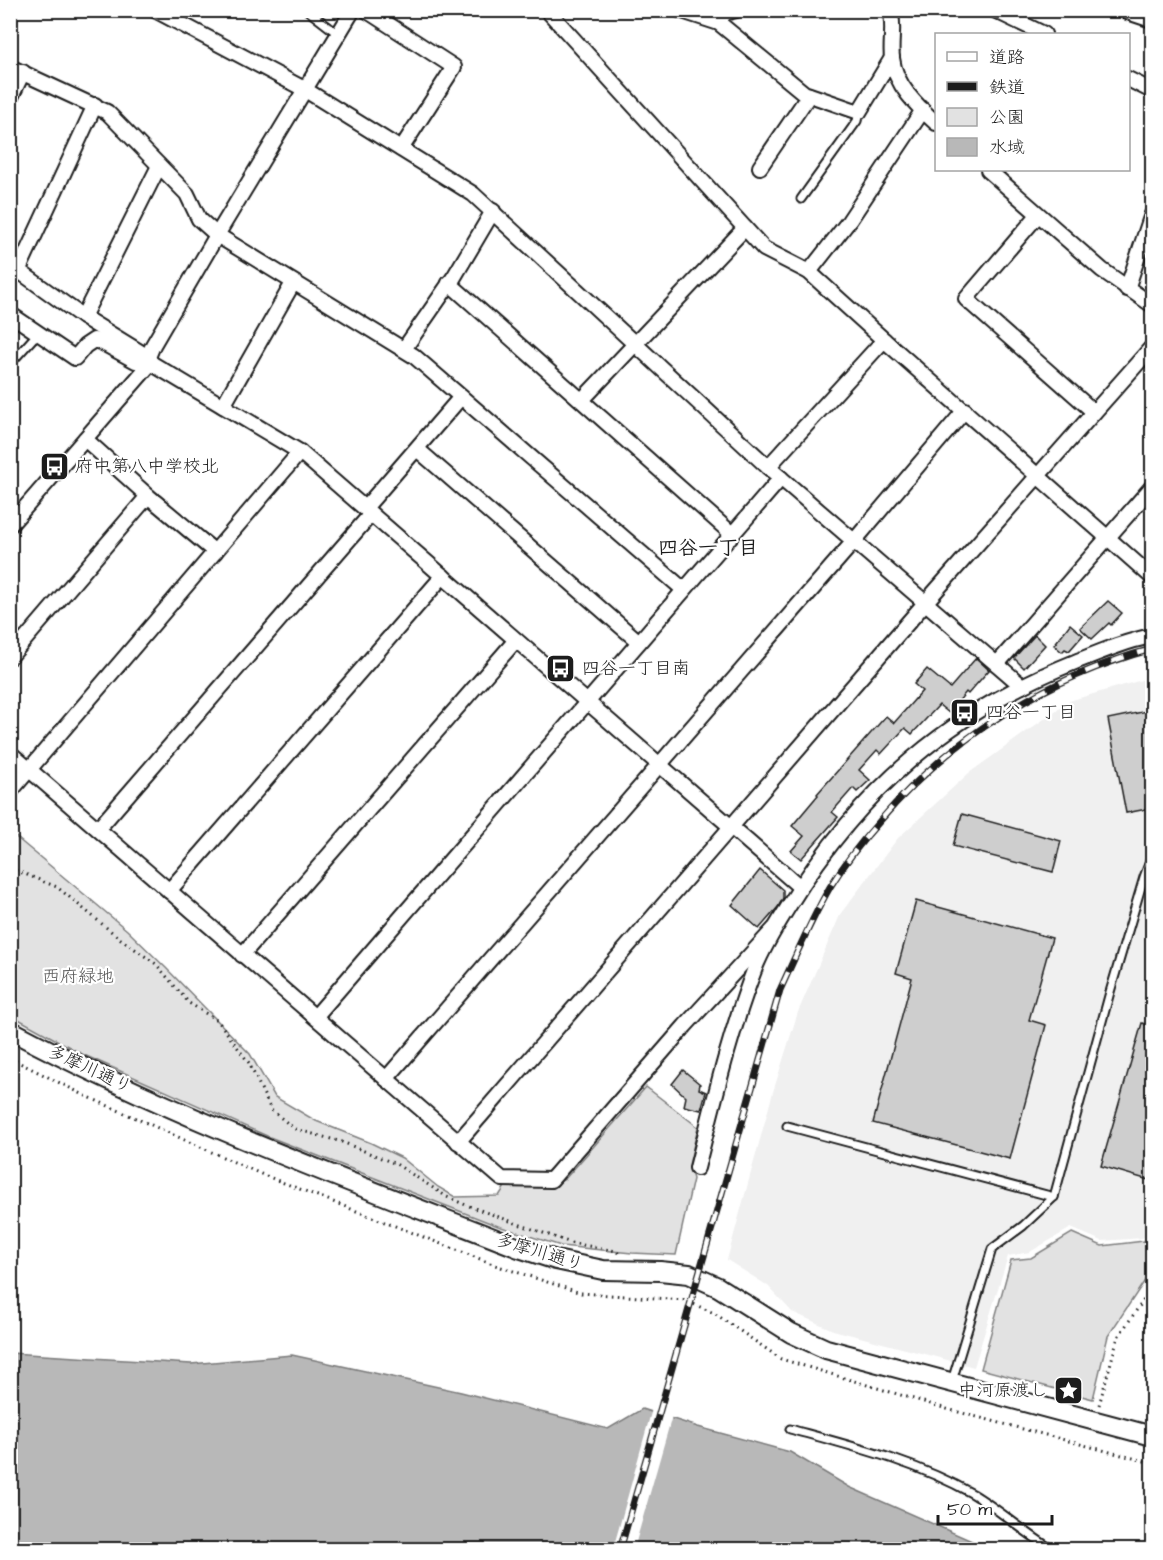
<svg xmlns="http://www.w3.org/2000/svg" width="1163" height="1560" viewBox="0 0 1163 1560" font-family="'Architects Daughter','Klee One',sans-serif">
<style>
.built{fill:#f0f0f0}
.green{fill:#e2e2e2;stroke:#7f7f7f;stroke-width:1.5}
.water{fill:#b8b8b8;stroke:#7a7a7a;stroke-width:1.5}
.pier{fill:#fff}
.building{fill:#cecece;stroke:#1c1c1c;stroke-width:1.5}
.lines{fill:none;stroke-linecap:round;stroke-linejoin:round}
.lane-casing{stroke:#1c1c1c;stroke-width:11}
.street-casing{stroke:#1c1c1c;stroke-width:18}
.secondary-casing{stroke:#1c1c1c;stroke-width:22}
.path{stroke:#1c1c1c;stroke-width:3;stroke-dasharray:1.5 4.5;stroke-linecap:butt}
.lane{stroke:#fff;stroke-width:7}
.street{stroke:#fff;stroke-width:14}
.secondary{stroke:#fff;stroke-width:18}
.rail-casing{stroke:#1c1c1c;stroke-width:7}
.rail{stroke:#fff;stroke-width:4.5;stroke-dasharray:14;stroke-linecap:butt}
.labels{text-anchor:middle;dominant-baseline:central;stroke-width:4.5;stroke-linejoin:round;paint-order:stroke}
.poi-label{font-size:18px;fill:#1c1c1c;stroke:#fff;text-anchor:start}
.park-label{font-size:18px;fill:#575757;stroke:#fff}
.street-label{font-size:18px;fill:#1c1c1c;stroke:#fff}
.neighbourhood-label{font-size:20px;font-weight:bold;fill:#1c1c1c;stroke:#fff}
</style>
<rect width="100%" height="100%" fill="#fff"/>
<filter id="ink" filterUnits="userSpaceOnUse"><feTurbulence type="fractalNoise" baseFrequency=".0167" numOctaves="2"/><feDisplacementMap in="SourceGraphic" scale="12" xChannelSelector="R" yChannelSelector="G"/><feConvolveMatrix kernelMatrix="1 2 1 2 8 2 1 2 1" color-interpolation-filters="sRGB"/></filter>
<g filter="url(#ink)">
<polygon class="built" points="1152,677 1152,1233 1142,1238 1102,1241 1071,1228 1030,1252 1008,1256 974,1367 833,1330 792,1312 768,1286 727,1260 773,1092 798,1012 841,913 898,838 969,773 1069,701"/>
<g class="green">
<polygon points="11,833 127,930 166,968 250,1054 275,1097 316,1121 371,1143 402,1158 438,1187 455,1197 499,1196 506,1185 552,1186 565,1179 646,1087 698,1127 689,1165 693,1179 676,1255 632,1253 561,1246 498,1226 267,1136 84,1055 11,1015"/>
<polygon points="1072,1233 1102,1246 1144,1241 1152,1238 1152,1270 1108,1336 1093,1399 981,1369 1011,1260 1031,1258"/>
</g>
<polygon class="water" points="10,1353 191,1364 292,1355 461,1392 608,1429 642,1409 698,1427 790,1452 849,1487 990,1549 11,1549"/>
<polygon class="pier" points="652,1409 672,1416 634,1549 613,1549"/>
<g class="building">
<polygon points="1108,601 1122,613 1111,625 1109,623 1092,639 1080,628"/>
<polygon points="1070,624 1083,635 1069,651 1065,649 1062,652 1054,645"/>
<polygon points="1035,635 1045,645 1024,668 1014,658"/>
<polygon points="976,658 989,670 968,694 966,692 949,713 939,705 912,734 905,728 881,754 877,750 859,770 870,780 857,792 853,788 832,812 838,817 801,859 791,851 804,836 792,826 818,795 817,794 886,716 894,723 922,691 914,684 927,669 950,688"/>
<polygon points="1152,710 1152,808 1126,813 1108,719"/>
<polygon points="962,814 1061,841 1053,872 953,846"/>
<polygon points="760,870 783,890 783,898 778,907 759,929 732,905"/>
<polygon points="916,901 1052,938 1029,1020 1046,1025 1010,1159 873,1123 912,978 896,973"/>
<polygon points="1142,1023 1152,1026 1152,1181 1101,1166"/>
<polygon points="683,1070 700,1084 699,1089 706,1092 701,1110 684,1106 686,1097 672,1084"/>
</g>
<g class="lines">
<defs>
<g id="lane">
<polyline points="307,10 338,34"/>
<polyline points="801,199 857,121 859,112"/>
<polyline points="10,364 38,333"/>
<polyline points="787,1126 1054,1197"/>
<polyline points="952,1381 992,1249 1023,1226 1054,1197 1110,992 1144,877 1152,856"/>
<path d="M 790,1429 C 852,1446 917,1462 973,1494 C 1001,1511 1025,1533 1053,1550"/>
</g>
<g id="street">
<polyline points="155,10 304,89 473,194 768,467 1022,686"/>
<polyline points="366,10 454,67 401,149"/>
<polyline points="547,10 764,249 809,272 884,340"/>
<polyline points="679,10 719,23 804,93 859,112 892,58"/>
<path d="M 890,10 C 895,26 890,41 892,58 C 895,85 917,106 936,123"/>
<polyline points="994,10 1044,34"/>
<polyline points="719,23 724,13 736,10"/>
<polyline points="10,67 107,112 187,194 199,219 217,235 414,356 684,590"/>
<polyline points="1128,79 1152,91"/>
<polyline points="10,99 23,72"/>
<polyline points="760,167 809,95"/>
<polyline points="988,170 1102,270 1152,305"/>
<polyline points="1038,215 966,299 1094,412"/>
<polyline points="12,266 83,317 148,357"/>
<polyline points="19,269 95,105"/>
<polyline points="809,272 849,221 923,110"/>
<polyline points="449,283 732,534"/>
<polyline points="1127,289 1152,214"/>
<polyline points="10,314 75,358 85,346 94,340 103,343 136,361 151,363 300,452 800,887"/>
<polyline points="83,317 159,166"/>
<polyline points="404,349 454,277 493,211"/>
<polyline points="582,400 745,228"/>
<polyline points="223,406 293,283"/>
<polyline points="85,439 148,496 215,552"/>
<polyline points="417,449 639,642"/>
<polyline points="768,467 884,340 1152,577"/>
<polyline points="365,508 461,397"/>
<polyline points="10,525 151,363 148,357 153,345 217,235 353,10"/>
<polyline points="10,657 148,496"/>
<polyline points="997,664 1152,487"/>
<polyline points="10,753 502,1179 551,1180 685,1026 774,929"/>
<polyline points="10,792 300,452"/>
<polyline points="98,829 371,514"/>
<polyline points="169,891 443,576"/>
<polyline points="242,955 516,640"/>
<polyline points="315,1017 781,478"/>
<polyline points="386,1079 855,540 965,410"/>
<polyline points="458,1142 925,603 1152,347"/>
<path d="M 697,1168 C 714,1101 730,1032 755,968 C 764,945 777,925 790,904 C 860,790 950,712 1075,662 C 1100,652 1126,641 1152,636"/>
</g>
<g id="secondary">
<polyline points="1128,10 1152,18"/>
<path d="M 10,1030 C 173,1117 348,1181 519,1248 L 556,1260 L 603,1270 L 660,1271 L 689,1274 L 718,1287 L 791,1333 L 826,1349 L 1152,1436"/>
</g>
</defs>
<use href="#lane" class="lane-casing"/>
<use href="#street" class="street-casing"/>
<use href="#secondary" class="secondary-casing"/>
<g class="path">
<polyline points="10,868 57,887 118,937 156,964 189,1003 218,1021 249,1063 271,1110 295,1129 342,1142 396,1164 447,1197 466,1205 571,1243 617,1251 619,1255"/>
<polyline points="10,1058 84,1095 261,1174 498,1266 581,1293 684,1300 714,1313 781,1359 947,1409 1152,1463"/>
<polyline points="1099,1405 1118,1337 1152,1288"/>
</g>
<use href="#lane" class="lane"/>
<use href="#street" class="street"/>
<use href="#secondary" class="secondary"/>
<defs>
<path id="rail" d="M 620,1550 L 780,990 C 796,955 811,920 830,887 C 844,864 861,842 879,822 C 951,737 1046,678 1152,649"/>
</defs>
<use href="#rail" class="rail-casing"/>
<use href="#rail" class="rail"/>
</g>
</g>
<defs>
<symbol id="bus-square" viewBox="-11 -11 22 22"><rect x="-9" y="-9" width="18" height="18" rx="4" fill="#1c1c1c" stroke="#fff"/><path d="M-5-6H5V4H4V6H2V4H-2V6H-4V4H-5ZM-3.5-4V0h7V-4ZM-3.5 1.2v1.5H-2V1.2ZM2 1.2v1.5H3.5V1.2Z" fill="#fff"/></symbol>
<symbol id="sight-square" viewBox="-11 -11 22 22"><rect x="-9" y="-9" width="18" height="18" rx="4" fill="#1c1c1c" stroke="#fff"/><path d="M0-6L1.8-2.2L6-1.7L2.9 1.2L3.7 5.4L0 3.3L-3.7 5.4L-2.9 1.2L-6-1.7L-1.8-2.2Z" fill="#fff"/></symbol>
</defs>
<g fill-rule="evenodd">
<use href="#bus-square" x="38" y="450" width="33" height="33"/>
<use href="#bus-square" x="544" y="652" width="33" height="33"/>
<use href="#bus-square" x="948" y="696" width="33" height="33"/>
<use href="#sight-square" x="1052" y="1374" width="33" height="33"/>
</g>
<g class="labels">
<g class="poi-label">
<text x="75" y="466">府中第八中学校北</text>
<text x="582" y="668">四谷一丁目南</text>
<text x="986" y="712">四谷一丁目</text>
<text x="1048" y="1390" text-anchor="end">中河原渡し</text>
</g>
<g class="park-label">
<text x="78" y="976">西府緑地</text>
</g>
<g class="street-label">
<text transform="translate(90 1069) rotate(25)">多摩川通り</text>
<text transform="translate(540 1252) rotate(17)">多摩川通り</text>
</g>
<g class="neighbourhood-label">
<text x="708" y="548">四谷一丁目</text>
</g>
</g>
<rect width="1163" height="1560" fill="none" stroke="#fff" stroke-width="36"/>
<rect x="18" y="18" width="1127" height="1524" fill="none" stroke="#1c1c1c" stroke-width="2" filter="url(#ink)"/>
<rect x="935" y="33" width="195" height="138" fill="#ffffff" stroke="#a4a4a4" stroke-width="1.5"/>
<rect x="947" y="52" width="30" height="9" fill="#ffffff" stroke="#a4a4a4" stroke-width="1.5"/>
<text x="989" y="63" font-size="18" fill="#1c1c1c">道路</text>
<rect x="947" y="82" width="30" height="9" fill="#1c1c1c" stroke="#a4a4a4" stroke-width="1.5"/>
<text x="989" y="93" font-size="18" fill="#1c1c1c">鉄道</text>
<rect x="947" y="108" width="30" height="18" fill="#e2e2e2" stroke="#a4a4a4" stroke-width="1.5"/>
<text x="989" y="123" font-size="18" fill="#1c1c1c">公園</text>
<rect x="947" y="138" width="30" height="18" fill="#b8b8b8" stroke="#a4a4a4" stroke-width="1.5"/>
<text x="989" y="153" font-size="18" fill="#1c1c1c">水域</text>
<path d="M938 1515v9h114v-9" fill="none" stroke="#1c1c1c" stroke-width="3"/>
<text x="947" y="1515" font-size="18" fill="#1c1c1c" stroke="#ffffff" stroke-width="4.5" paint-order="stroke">50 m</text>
</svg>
